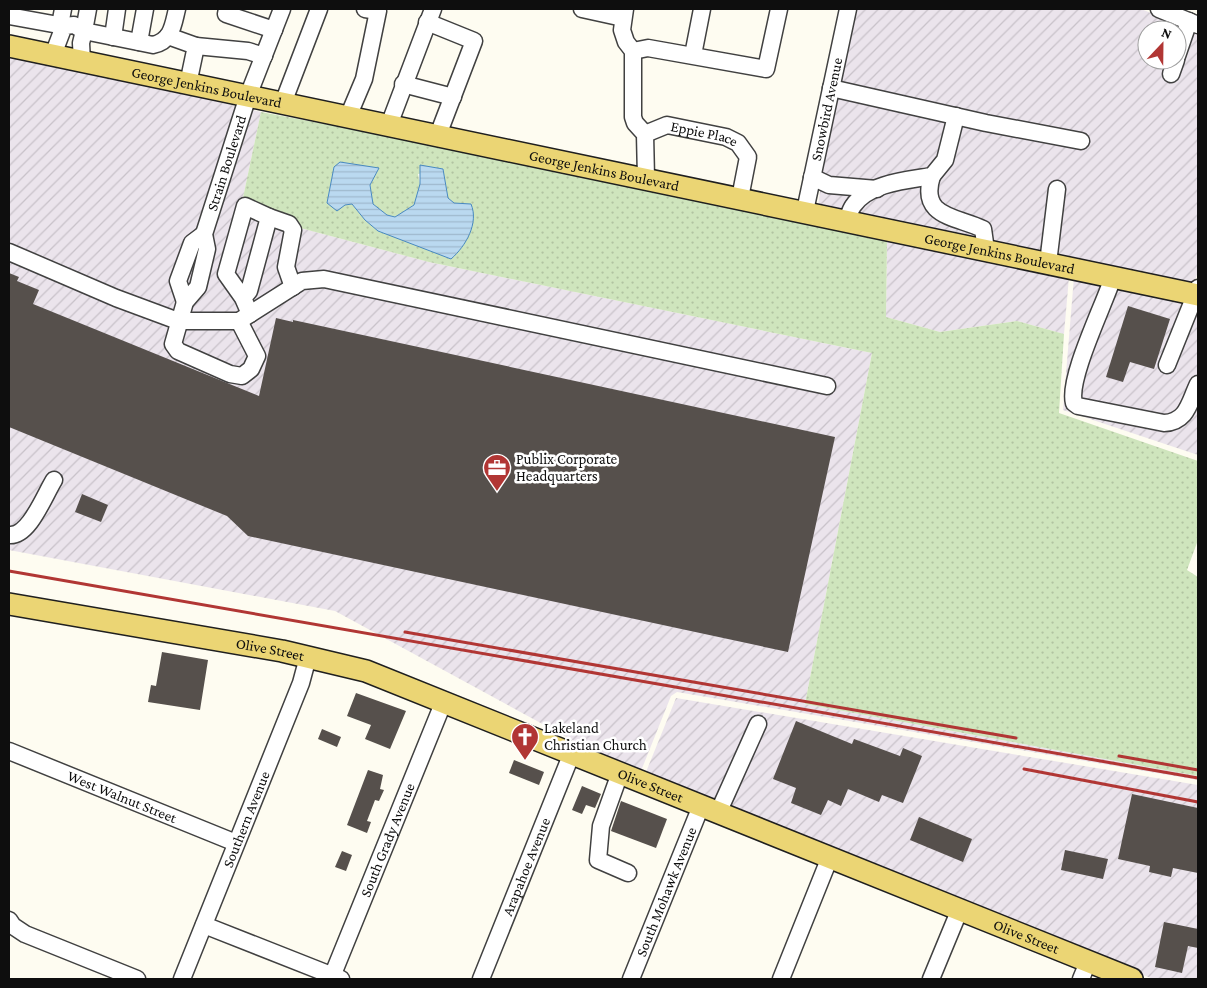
<svg xmlns="http://www.w3.org/2000/svg" width="1207" height="988" viewBox="0 0 1207 988" font-family="'Crimson Pro',serif">
<style>
.industrial{fill:url(#industrial-furrows);fill-rule:evenodd}
.grass{fill:url(#grass-dots);fill-rule:evenodd}
.water{fill:url(#water-rules);stroke:#4889c0}
.building{fill:#56504c}
.lines{fill:none;stroke-linecap:round;stroke-linejoin:round}
.minor-casing{stroke:#414141;stroke-width:19}
.major-casing{stroke:#1f1f1f;stroke-width:24}
.minor{stroke:#fff;stroke-width:16}
.major{stroke:#ebd574;stroke-width:21}
.rail{stroke:#b13634;stroke-width:3}
.labels{text-anchor:middle;dominant-baseline:central;stroke-width:5;stroke-linejoin:round;paint-order:stroke}
.street-label{font-size:15px;fill:#0e0e0e;stroke:#fff}
.poi-label{font-size:15px;fill:#0e0e0e;stroke:#fff;text-anchor:start}
</style>
<defs>
<pattern id="industrial-furrows" width="10" height="10" patternUnits="userSpaceOnUse" patternTransform="scale(1.25)"><rect width="10" height="10" fill="#ebe4ec"/><path d="M-1 1l2-2M0 10L10 0M9 11l2-2" fill="none" stroke="#c8c2c9"/></pattern>
<pattern id="grass-dots" width="8" height="8" patternUnits="userSpaceOnUse" patternTransform="scale(1.25)"><rect width="8" height="8" fill="#cfe5bd"/><path d="M2 2h.1M6 6h.1" fill="none" stroke="#b1c3a1" stroke-width="1.8" stroke-linecap="round"/></pattern>
<pattern id="water-rules" width="6" height="5" patternUnits="userSpaceOnUse" patternTransform="scale(1.25)"><rect width="6" height="5" fill="#bad9f0"/><path d="M0 2.5h6" fill="none" stroke="#9fb9cd"/></pattern>
</defs>
<rect width="100%" height="100%" fill="#fefcf1"/>
<g class="industrial">
<path d="M 854,9 L 1141,9 L 1198,32 L 1198,272 L 1192,287 L 818,207 L 827,137 L 835,96 L 984,129 L 1085,148 L 1089,136 L 988,116 L 838,83 ZM 1147,30 L 1177,30 L 1177,60 L 1147,60 Z"/>
<polygon points="9,53 261,112 240,212 429,262 872,353 805,704 1198,776 1198,780 677,692 671,696 641,771 614,763 335,611 9,550"/>
<polygon points="887,240 1069,277 1064,334 1017,321 940,332 886,317"/>
<polygon points="1074,277 1198,303 1198,455 1063,410"/>
<polygon points="676,698 1198,785 1198,979 1153,979 646,772"/>
</g>
<path class="grass" d="M 261,112 L 579,172 L 887,240 L 886,317 L 940,332 L 1017,321 L 1064,334 L 1059,413 L 1198,461 L 1198,540 L 1187,570 L 1198,577 L 1198,776 L 805,704 L 872,353 L 429,262 L 240,212 ZM 334,167 L 379,168 L 370,185 L 373,204 L 387,215 L 395,217 L 414,205 L 420,184 L 418,174 L 443,169 L 448,198 L 454,203 L 470,204 L 378,231 L 365,220 L 352,204 L 327,203 Z"/>
<path class="water" d="M 340,162 L 379,168 L 370,185 L 373,204 L 387,215 L 395,217 L 414,205 L 420,184 L 420,165 L 443,169 L 448,198 L 454,203 L 471,204 C 479,223 466,246 451,259 L 378,231 L 365,220 L 352,204 L 345,205 L 337,211 L 327,203 L 334,167 Z"/>
<g class="building">
<polygon points="9,273 19,277 17,281 39,290 33,304 259,396 276,318 293,322 293,320 835,437 788,652 248,536 227,516 9,427"/>
<polygon points="1128,306 1170,319 1154,369 1130,362 1123,382 1106,377"/>
<polygon points="82,494 108,505 101,522 75,512"/>
<polygon points="162,652 208,660 200,710 148,702 151,685 156,686"/>
<polygon points="356,693 406,711 390,749 365,739 371,725 347,716"/>
<polygon points="796,721 852,744 854,739 900,756 903,748 922,756 903,803 882,795 879,802 848,789 841,806 828,800 821,815 791,803 796,788 773,779"/>
<polygon points="322,729 341,737 337,747 318,739"/>
<polygon points="514,760 544,772 539,785 509,773"/>
<polygon points="368,770 383,775 380,789 384,790 379,801 375,800 367,821 371,822 367,833 347,825"/>
<polygon points="582,786 601,794 595,808 586,805 582,814 572,810"/>
<polygon points="1132,794 1198,808 1198,873 1173,868 1171,877 1149,872 1150,866 1118,859"/>
<polygon points="621,801 667,819 656,848 611,831"/>
<polygon points="919,817 972,839 963,862 910,840"/>
<polygon points="1065,850 1108,859 1103,879 1061,870"/>
<polygon points="342,851 352,855 346,871 335,867"/>
<polygon points="1164,922 1198,929 1198,948 1188,946 1182,973 1155,967"/>
</g>
<g class="lines">
<defs>
<g id="minor">
<path d="M 88,9 L 84,31 L 153,45 C 172,41 173,25 177,9"/>
<polyline points="227,9 226,14 274,30"/>
<polyline points="582,9 623,18"/>
<polyline points="625,9 622,30 626,42 633,51 633,117 635,123 645,134 646,178"/>
<polyline points="1159,9 1198,25"/>
<polyline points="9,16 64,26"/>
<polyline points="427,22 474,41 438,135"/>
<polyline points="60,25 63,9"/>
<polyline points="168,36 196,46 188,84"/>
<polyline points="113,37 117,9"/>
<polyline points="139,42 145,9"/>
<polyline points="196,46 248,51 264,56"/>
<polyline points="633,51 648,48 766,69 779,9"/>
<polyline points="53,55 64,26 74,25 84,31 81,43 82,62"/>
<polyline points="693,55 702,9"/>
<polyline points="1177,56 1189,21"/>
<polyline points="1171,74 1176,60"/>
<polyline points="403,84 453,97"/>
<polyline points="831,88 986,123 1081,141"/>
<polyline points="283,103 319,9"/>
<polyline points="348,117 364,79 378,11 365,9"/>
<polyline points="389,125 433,9"/>
<path id="s1" d="M 645,134 L 667,125 L 726,137 L 738,143 L 748,157 L 740,198"/>
<path d="M 932,176 C 919,217 955,216 983,229 L 986,250"/>
<polyline points="812,177 829,185 877,189"/>
<path id="s2" d="M 805,211 L 848,9"/>
<polyline points="269,217 289,224 293,230 286,267 293,287"/>
<path d="M 847,220 C 849,216 850,210 853,206 C 868,183 908,180 932,176 L 945,160 L 956,116"/>
<polyline points="9,252 116,298 178,321 239,321 302,281 324,279 827,386"/>
<polyline points="1048,263 1057,189"/>
<path d="M 1113,277 C 1105,303 1067,379 1074,403 L 1078,406 L 1164,423 C 1187,422 1189,403 1198,384"/>
<polyline points="243,298 249,291 269,217 245,206 226,274 243,298 250,314"/>
<polyline points="185,302 178,281 192,243 204,234"/>
<path id="s3" d="M 239,321 L 257,356 L 251,369 L 242,376 L 230,374 L 178,351 L 173,344 L 185,302 L 198,287 L 207,249 L 204,234 L 248,96 L 282,9"/>
<polyline points="1167,365 1198,288"/>
<path d="M 9,535 C 29,537 44,496 54,480"/>
<path id="s4" d="M 9,751 L 236,843"/>
<polyline points="620,773 601,826 598,860 628,873"/>
<polyline points="718,813 758,724"/>
<polyline points="9,920 13,926 25,934 137,979"/>
<polyline points="204,925 341,979"/>
<path id="s5" d="M 182,979 L 301,683 L 308,657"/>
<path id="s6" d="M 331,979 L 444,701"/>
<path id="s7" d="M 481,979 L 572,753"/>
<path id="s8" d="M 631,979 L 701,806"/>
<polyline points="781,979 830,857"/>
<polyline points="931,979 960,909"/>
<polyline points="1081,979 1088,962"/>
</g>
<g id="major">
<path id="s9" d="M 9,46 L 1198,295"/>
<path id="s10" d="M 9,604 L 282,651 L 366,671 L 1132,979"/>
</g>
</defs>
<use href="#minor" class="minor-casing"/>
<use href="#major" class="major-casing"/>
<use href="#minor" class="minor"/>
<use href="#major" class="major"/>
<g class="rail">
<polyline points="9,571 1198,778"/>
<polyline points="405,632 1016,738"/>
<polyline points="1119,756 1198,770"/>
<polyline points="1024,769 1198,802"/>
</g>
</g>
<defs>
<symbol id="office-pin" viewBox="-11 -11 22 30"><path d="M0 17L-7.5 6A9.5 9.5 0 1 1 7.5 6Z" fill="#b13634" stroke="#fff"/><path d="M-6-3h4V-5.5h4V-3h4V5H-6ZM-1-4.5V-3h2v-1.5ZM-6 0V1H6V0Z" fill="#fff"/></symbol>
<symbol id="church-pin" viewBox="-11 -11 22 30"><path d="M0 17L-7.5 6A9.5 9.5 0 1 1 7.5 6Z" fill="#b13634" stroke="#fff"/><path d="M-1.2-6h2.4v3.5h3.3v2.4h-3.3V6h-2.4V-.1h-3.3v-2.4h3.3Z" fill="#fff"/></symbol>
</defs>
<g fill-rule="evenodd">
<use href="#office-pin" x="481" y="452" width="32" height="43"/>
<use href="#church-pin" x="509" y="721" width="32" height="43"/>
</g>
<g class="labels">
<g class="street-label">
<text stroke="none"><textPath href="#s9" startOffset="202">George Jenkins Boulevard</textPath></text>
<text stroke="none"><textPath href="#s2" startOffset="104">Snowbird Avenue</textPath></text>
<text stroke="none"><textPath href="#s1" startOffset="62">Eppie Place</textPath></text>
<text stroke="none"><textPath href="#s3" startOffset="335">Strain Boulevard</textPath></text>
<text stroke="none"><textPath href="#s9" startOffset="608">George Jenkins Boulevard</textPath></text>
<text stroke="none"><textPath href="#s9" startOffset="1012">George Jenkins Boulevard</textPath></text>
<text stroke="none"><textPath href="#s10" startOffset="265">Olive Street</textPath></text>
<text stroke="none"><textPath href="#s10" startOffset="670">Olive Street</textPath></text>
<text stroke="none"><textPath href="#s4" startOffset="122">West Walnut Street</textPath></text>
<text stroke="none"><textPath href="#s5" startOffset="172">Southern Avenue</textPath></text>
<text stroke="none"><textPath href="#s6" startOffset="150">South Grady Avenue</textPath></text>
<text stroke="none"><textPath href="#s7" startOffset="121">Arapahoe Avenue</textPath></text>
<text stroke="none"><textPath href="#s8" startOffset="94">South Mohawk Avenue</textPath></text>
<text stroke="none"><textPath href="#s10" startOffset="1075">Olive Street</textPath></text>
</g>
<g class="poi-label">
<text x="516" y="459">Publix Corporate<tspan x="516" dy="17">Headquarters</tspan></text>
<text x="544" y="728">Lakeland<tspan x="544" dy="17">Christian Church</tspan></text>
</g>
</g>
<rect width="1207" height="988" fill="none" stroke="#0e0e0e" stroke-width="20"/>
<g transform="translate(1162 45) rotate(22)"><circle r="24" fill="#ffffff" stroke="#9f9f9f"/>
<path d="M0-4L9 19L0 12L-9 19Z" fill="#b13634"/>
<text y="-8" font-size="14" font-weight="bold" text-anchor="middle" fill="#0e0e0e">N</text>
</g>
</svg>
